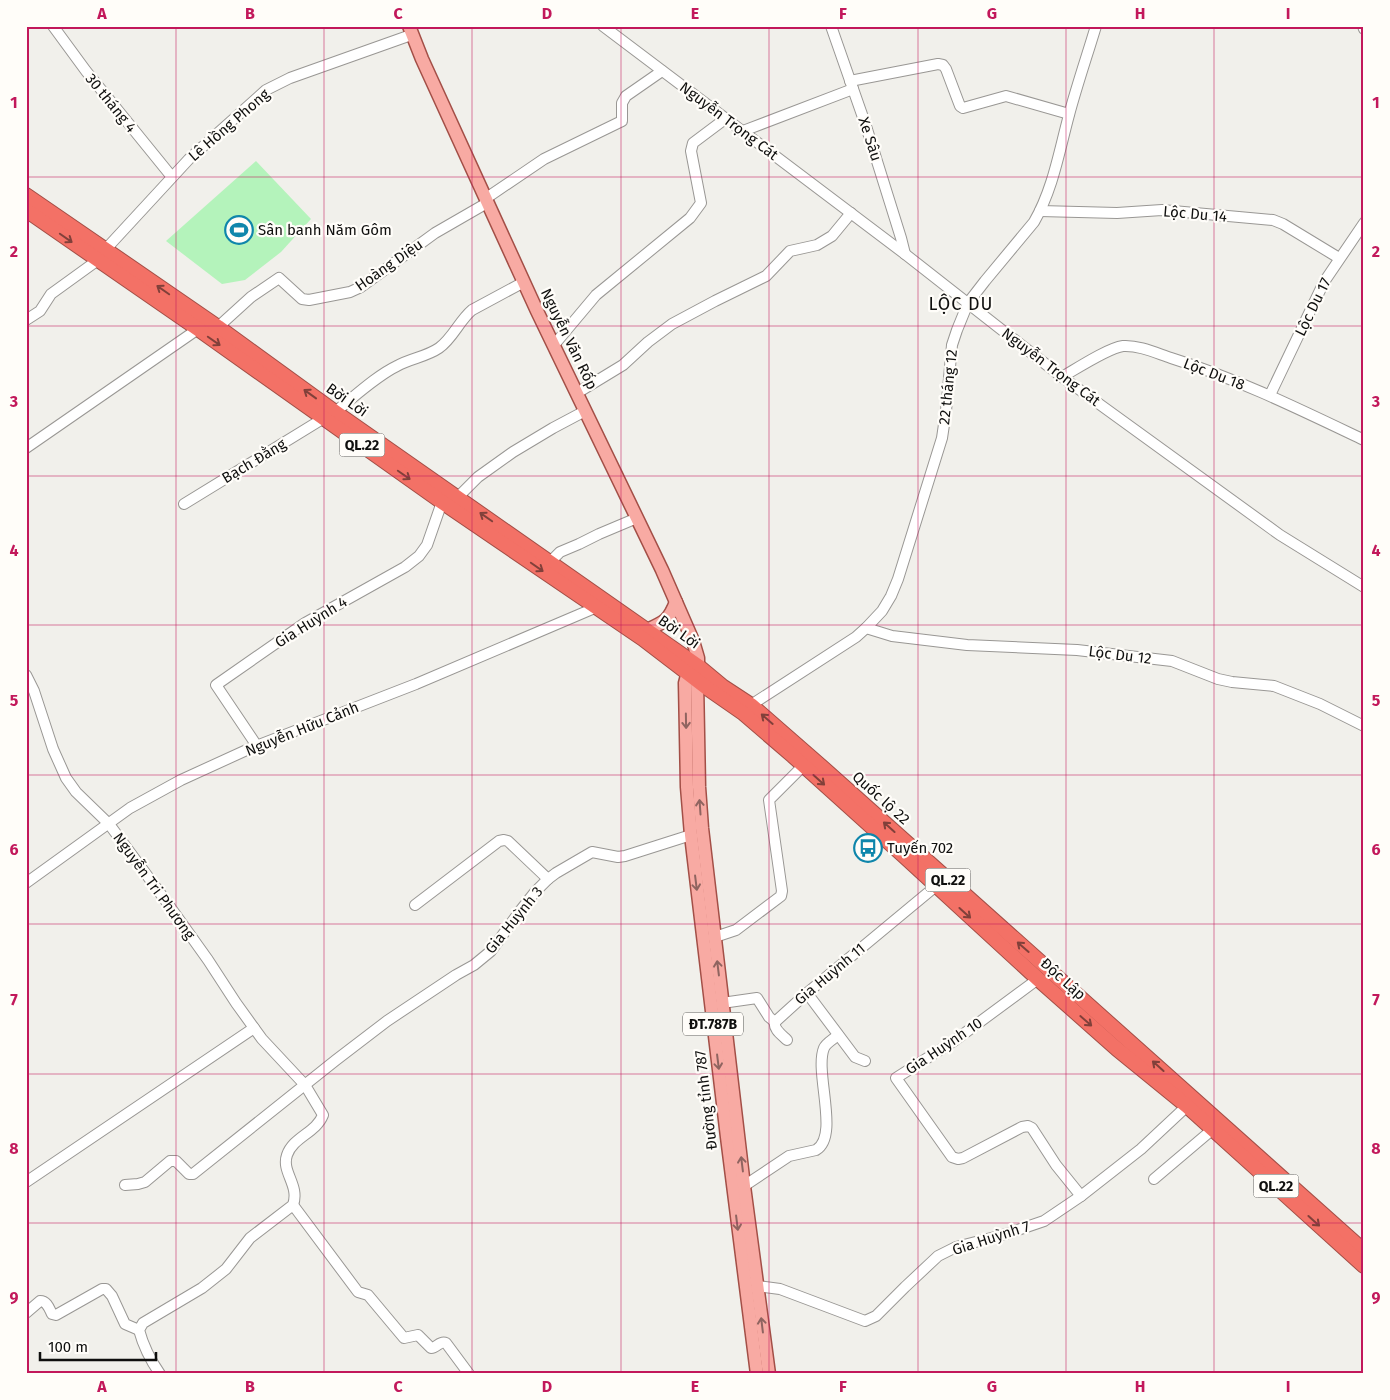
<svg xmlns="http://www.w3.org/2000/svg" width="1390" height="1400" viewBox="0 0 1390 1400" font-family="'Fira Sans',sans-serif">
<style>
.green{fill:#b4f3bb}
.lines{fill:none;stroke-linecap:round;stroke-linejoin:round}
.minor-casing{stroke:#999794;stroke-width:12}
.major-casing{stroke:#a34f47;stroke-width:15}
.highway-casing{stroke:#a34f47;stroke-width:16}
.minor{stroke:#fff;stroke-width:10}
.major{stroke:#f8aaa3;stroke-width:12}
.highway{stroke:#f37166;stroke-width:14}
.oneway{stroke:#81403a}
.oneway2{stroke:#8f6460}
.grid{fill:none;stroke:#c2185b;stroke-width:1;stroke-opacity:0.55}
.labels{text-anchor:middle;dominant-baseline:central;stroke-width:4.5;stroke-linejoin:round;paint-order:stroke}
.shield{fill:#fffdf9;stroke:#575654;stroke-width:1}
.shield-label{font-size:14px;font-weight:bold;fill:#0f0f0e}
.street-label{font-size:15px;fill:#0f0f0e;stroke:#fffdf9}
.poi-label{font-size:15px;fill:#0f0f0e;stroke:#fffdf9;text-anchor:start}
.quarter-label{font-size:18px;letter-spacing:1px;fill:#0f0f0e;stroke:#fffdf9}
.neatline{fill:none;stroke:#c2185b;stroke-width:2}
.grid-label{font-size:16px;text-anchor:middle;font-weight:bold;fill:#c2185b}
</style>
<rect width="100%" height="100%" fill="#f1f0eb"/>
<polygon class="green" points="256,161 311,219 281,252 245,280 222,284 166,241"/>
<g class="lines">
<defs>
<g id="minor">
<polyline points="53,26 86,71 172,177"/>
<polyline points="603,26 905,254 1062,377 1280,535 1364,587"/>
<polyline points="831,26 866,126 901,238 905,254"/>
<polyline points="1363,26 1364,29"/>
<polyline points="850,81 938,64 943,65 946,69 960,106 963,108 1006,96 1069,114"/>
<polyline points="743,131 853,89"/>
<polyline points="485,199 544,159 622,121 622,103 626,96 662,71"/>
<polyline points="1040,211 1117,213 1162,210 1273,220 1283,224 1339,258"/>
<polyline points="105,250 189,159 266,90 290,78 411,35"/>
<polyline points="26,320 40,311 51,294 98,260"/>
<polyline points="218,327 251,297 279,278 302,299 309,300 350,292 361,287 435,233 487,203"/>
<polyline points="554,345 596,295 690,218 701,203 691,151 693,143 725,119"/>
<path d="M 1062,377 C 1076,369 1108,348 1123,346 C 1139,345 1156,353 1171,358 C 1238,379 1301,410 1364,440"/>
<polyline points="577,393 623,365 648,342 672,324 715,301 766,276 790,251 817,245 832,236 851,213"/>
<polyline points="1270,395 1324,282 1364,223"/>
<path d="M 335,412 C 354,397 376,376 397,366 C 411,358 426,357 439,348 C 453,338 459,321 472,310 L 524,282"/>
<polyline points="26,448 198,329"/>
<polyline points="458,497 478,477 513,452 553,428 585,411"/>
<polyline points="184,504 324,418"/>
<polyline points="550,562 560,552 579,544 599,534 637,518"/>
<polyline points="866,628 892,636 967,645 1077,650 1172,661 1218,679 1232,682 1274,686 1320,704 1364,726"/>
<path d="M 26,675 L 34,691 L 53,749 L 66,778 L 76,792 L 109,824 L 163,897 L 208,960 L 236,1003 L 262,1039 L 305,1085 L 323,1115 C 316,1133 293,1137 287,1155 C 281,1172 300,1185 293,1205 L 250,1238 L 226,1269 L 202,1288 L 143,1323 L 139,1330 C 143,1345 151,1361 160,1374"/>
<path d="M 751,705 L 856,637 L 866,628 L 882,611 L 891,596 L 898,579 L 942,438 L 946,411 L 952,345 L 957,330 L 968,303 L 985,281 L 1034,222 C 1053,189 1059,152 1069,115 C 1077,85 1087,56 1096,26"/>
<polyline points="257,746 216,685 305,623 405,567 419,556 427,545 442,502"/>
<polyline points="26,883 130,808 181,780 251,748 416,684 597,607"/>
<polyline points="415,905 499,841 504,840 508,841 548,879"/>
<polyline points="715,937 736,930 781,896 782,891 769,800 804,765"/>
<polyline points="1038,979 954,1041 896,1078 952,1157 958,1159 963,1158 1022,1127 1028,1126 1032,1128 1056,1165 1081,1196"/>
<polyline points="807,993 855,1057 865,1061"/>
<polyline points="722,1003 757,998 769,1017 775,1022"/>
<polyline points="775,1022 807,993 936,886"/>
<path d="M 775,1022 C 773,1029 782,1035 787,1040"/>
<polyline points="1154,1179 1213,1129"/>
<polyline points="26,1182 254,1028"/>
<polyline points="125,1185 138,1184 145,1182 170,1161 176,1161 189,1174 193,1174 336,1060 387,1021 456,975 474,965 491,951 520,911 535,892 548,879 556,873 592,852 618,857 625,856 691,835"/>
<path d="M 744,1186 L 789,1156 L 816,1150 C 840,1136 814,1072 824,1048 C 826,1043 834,1039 838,1035"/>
<path d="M 293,1205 L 358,1292 L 368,1295 L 404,1338 L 418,1335 L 431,1348 C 437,1348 440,1340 446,1343 L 469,1374"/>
<polyline points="757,1286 780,1289 865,1321 876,1316 905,1287 938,1256 956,1247 1003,1235 1044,1221 1081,1196 1141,1149 1187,1106"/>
<path d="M 26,1313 L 40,1301 C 47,1301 49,1308 52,1314 L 56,1315 L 102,1289 L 106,1289 L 112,1296 L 125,1324 L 139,1330"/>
</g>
<g id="major">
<polyline points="409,26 422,59 537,311 662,570 693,641 698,658 698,666"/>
<path d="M 647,630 C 665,622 669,620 676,602"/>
<polyline points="688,672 685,683 687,787 691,835 727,1137 757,1374"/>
<polyline points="697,680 699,787 702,828 744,1186 769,1374"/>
</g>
<g id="highway">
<polyline points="26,195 218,327 335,412 698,666 722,686 751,705 822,767 1364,1251"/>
<polyline points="26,210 198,329 442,502 643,639 707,688 743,713 793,756 904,856 1038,979 1117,1049 1187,1106 1364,1266"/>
</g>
</defs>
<use href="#minor" class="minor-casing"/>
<use href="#major" class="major-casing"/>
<use href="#highway" class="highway-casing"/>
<use href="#minor" class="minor"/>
<use href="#major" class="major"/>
<use href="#highway" class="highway"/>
</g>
<defs><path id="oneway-shaft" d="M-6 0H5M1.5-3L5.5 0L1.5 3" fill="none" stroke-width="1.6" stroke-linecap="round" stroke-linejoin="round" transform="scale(1.25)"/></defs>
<g class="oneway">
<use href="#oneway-shaft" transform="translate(66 238) rotate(35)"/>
<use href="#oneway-shaft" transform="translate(163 290) rotate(-145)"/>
<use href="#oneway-shaft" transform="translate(214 341) rotate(35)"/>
<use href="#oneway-shaft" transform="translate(310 394) rotate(-144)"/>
<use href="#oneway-shaft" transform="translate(404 475) rotate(35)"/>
<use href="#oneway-shaft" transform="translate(486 517) rotate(-145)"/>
<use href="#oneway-shaft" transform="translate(537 567) rotate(35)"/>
<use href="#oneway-shaft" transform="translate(767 719) rotate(-139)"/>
<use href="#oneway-shaft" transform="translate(819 780) rotate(42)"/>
<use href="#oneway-shaft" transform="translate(889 827) rotate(-138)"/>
<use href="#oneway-shaft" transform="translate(965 913) rotate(42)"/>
<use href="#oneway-shaft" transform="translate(1023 947) rotate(-139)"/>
<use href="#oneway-shaft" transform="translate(1086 1021) rotate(41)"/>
<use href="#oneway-shaft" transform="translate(1158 1066) rotate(-138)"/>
<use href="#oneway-shaft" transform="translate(1314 1221) rotate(42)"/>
</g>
<g class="oneway2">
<use href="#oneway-shaft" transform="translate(686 721) rotate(89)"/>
<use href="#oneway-shaft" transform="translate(700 807) rotate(-94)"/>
<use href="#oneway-shaft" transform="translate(696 883) rotate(83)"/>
<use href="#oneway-shaft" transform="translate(718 968) rotate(-97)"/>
<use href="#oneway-shaft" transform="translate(718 1062) rotate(83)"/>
<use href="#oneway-shaft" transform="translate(742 1164) rotate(-97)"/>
<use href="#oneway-shaft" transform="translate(737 1223) rotate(83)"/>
<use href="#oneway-shaft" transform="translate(762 1325) rotate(-97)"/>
</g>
<path class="grid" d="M 176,26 L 176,1374M 324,26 L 324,1374M 472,26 L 472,1374M 621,26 L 621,1374M 769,26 L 769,1374M 918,26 L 918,1374M 1066,26 L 1066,1374M 1214,26 L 1214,1374M 26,177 L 1364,177M 26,326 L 1364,326M 26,476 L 1364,476M 26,625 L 1364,625M 26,775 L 1364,775M 26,924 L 1364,924M 26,1074 L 1364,1074M 26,1223 L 1364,1223"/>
<defs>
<symbol id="stadium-ring" viewBox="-11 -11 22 22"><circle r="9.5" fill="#fffdf9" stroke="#0f86ab" stroke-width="1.5"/><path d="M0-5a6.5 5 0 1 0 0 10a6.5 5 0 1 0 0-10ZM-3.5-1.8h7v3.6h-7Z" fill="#0f86ab"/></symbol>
<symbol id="bus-ring" viewBox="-11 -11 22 22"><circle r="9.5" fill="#fffdf9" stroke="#0f86ab" stroke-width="1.5"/><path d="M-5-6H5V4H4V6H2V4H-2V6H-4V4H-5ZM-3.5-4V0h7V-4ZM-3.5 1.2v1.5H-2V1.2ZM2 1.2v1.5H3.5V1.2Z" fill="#0f86ab"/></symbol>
</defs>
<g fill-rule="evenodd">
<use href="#stadium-ring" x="223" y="214" width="32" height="32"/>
<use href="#bus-ring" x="852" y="832" width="32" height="32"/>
</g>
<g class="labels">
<g class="shield">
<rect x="339.5" y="433.5" width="45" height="23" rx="4"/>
<rect x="925.5" y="868.5" width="45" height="23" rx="4"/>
<rect x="683" y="1012.5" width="60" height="23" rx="4"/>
<rect x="1253.5" y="1174.5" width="45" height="23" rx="4"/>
</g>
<g class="shield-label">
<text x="362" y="445">QL.22</text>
<text x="948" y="880">QL.22</text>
<text x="713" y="1024">ĐT.787B</text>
<text x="1276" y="1186">QL.22</text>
</g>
<g class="street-label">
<text transform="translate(111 103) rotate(51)">30 tháng 4</text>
<text transform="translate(729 121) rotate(37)">Nguyễn Trọng Cát</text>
<text transform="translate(229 125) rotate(-41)">Lê Hồng Phong</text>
<text transform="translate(870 139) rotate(72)">Xe Sâu</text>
<text transform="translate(1195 214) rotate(5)">Lộc Du 14</text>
<text transform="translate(389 265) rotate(-35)">Hoàng Diệu</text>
<text transform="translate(1313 307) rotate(-64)">Lộc Du 17</text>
<text transform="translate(569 339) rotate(64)">Nguyễn Văn Rốp</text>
<text transform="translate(1051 367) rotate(37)">Nguyễn Trọng Cát</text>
<text transform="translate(1214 374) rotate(21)">Lộc Du 18</text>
<text transform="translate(948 387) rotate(-84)">22 tháng 12</text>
<text transform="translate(347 400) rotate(35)">Bời Lời</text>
<text transform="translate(254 461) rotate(-31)">Bạch Đằng</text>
<text transform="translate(311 622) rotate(-32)">Gia Huỳnh 4</text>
<text transform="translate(679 632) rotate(35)">Bời Lời</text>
<text transform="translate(1120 655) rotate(7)">Lộc Du 12</text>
<text transform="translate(302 729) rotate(-22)">Nguyễn Hữu Cảnh</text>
<text transform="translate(881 798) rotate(42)">Quốc lộ 22</text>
<text transform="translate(154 886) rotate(54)">Nguyễn Tri Phương</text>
<text transform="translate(514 920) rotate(-51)">Gia Huỳnh 3</text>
<text transform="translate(830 974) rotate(-40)">Gia Huỳnh 11</text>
<text transform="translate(1063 979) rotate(42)">Độc Lập</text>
<text transform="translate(944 1046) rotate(-34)">Gia Huỳnh 10</text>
<text transform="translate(706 1100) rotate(-97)">Đường tỉnh 787</text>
<text transform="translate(991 1238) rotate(-18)">Gia Huỳnh 7</text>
</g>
<g class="poi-label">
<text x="258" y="230">Sân banh Năm Gôm</text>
<text x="887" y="848">Tuyến 702</text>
</g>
<g class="quarter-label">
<text x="961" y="304">LỘC DU</text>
</g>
</g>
<rect width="1390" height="1400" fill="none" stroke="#fffdf9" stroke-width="55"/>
<path d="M40 1352v8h116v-8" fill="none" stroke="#0f0f0e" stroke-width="2.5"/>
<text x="48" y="1352" font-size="15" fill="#0f0f0e" stroke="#fffdf9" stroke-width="4" paint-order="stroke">100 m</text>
<rect x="28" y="28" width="1334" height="1344" class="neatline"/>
<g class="grid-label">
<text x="102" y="19">A</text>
<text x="250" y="19">B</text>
<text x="398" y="19">C</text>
<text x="547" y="19">D</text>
<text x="695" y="19">E</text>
<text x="843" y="19">F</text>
<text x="992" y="19">G</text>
<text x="1140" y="19">H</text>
<text x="1288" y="19">I</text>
<text x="14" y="108">1</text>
<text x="1376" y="108">1</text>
<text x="14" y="257">2</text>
<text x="1376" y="257">2</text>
<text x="14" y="407">3</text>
<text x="1376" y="407">3</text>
<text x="14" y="556">4</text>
<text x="1376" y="556">4</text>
<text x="14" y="706">5</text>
<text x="1376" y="706">5</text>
<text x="14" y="855">6</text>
<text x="1376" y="855">6</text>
<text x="14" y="1005">7</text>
<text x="1376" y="1005">7</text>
<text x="14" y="1154">8</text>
<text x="1376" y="1154">8</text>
<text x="14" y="1303">9</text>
<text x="1376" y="1303">9</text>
<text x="102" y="1392">A</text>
<text x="250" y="1392">B</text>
<text x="398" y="1392">C</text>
<text x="547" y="1392">D</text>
<text x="695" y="1392">E</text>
<text x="843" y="1392">F</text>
<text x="992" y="1392">G</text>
<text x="1140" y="1392">H</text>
<text x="1288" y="1392">I</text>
</g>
</svg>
